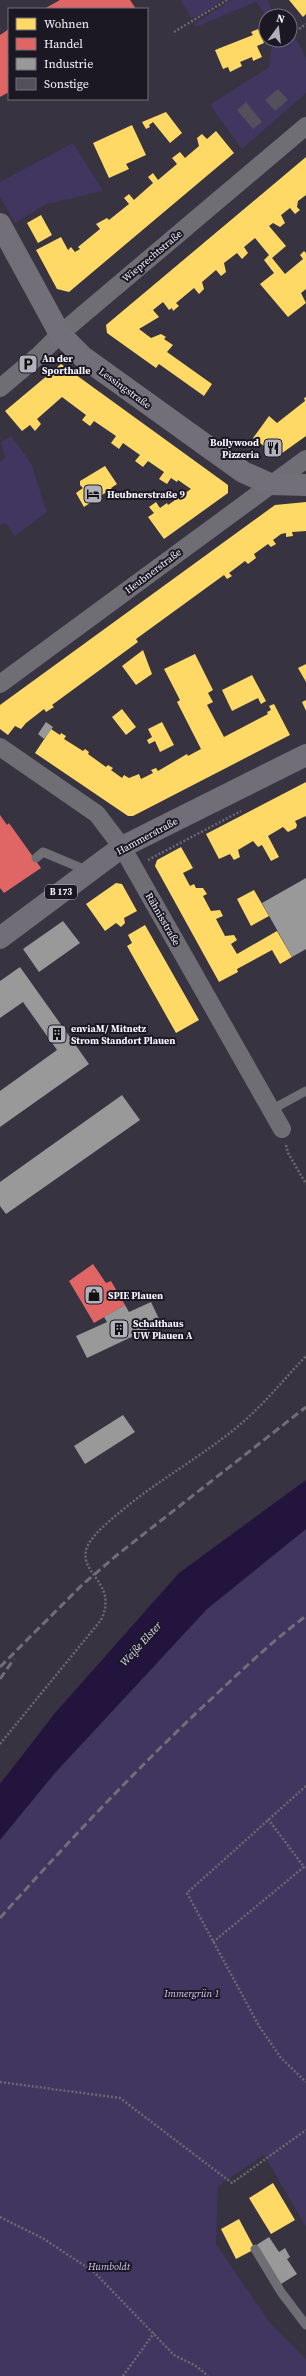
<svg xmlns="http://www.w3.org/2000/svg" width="306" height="2376" viewBox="0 0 306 2376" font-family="'Source Serif 4',serif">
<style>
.green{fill:#41365f}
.water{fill:#23143e}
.homes{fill:#ffd966}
.shops{fill:#e06666}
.industry{fill:#999}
.building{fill:#53505b}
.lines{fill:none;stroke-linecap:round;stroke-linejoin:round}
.path{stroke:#6c6971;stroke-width:2.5;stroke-dasharray:2 2;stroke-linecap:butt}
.service{stroke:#6f6e74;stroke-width:9}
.minor{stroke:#6f6e74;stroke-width:18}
.secondary{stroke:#726f78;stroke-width:22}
.primary{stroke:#716e78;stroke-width:22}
.rail{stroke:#706e77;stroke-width:3;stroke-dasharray:8 4;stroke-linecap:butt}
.labels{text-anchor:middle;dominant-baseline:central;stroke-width:4;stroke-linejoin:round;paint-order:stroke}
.shield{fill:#1b1824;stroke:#b4b1bc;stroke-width:1}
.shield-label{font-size:9px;font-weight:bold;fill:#f5f3fd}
.street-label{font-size:10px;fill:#f5f3fd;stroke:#1b1824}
.poi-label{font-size:10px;font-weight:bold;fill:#f5f3fd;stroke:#1b1824;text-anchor:start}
.park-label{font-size:10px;font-style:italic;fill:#d3c7f8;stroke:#1b1824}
.water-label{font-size:11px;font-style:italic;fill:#e2dafb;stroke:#1b1824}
</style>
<rect width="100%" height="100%" fill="#373341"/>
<g class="green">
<polygon points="181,0 222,0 200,15 191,18"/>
<polygon points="231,0 268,0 272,11 267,16 256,2 196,27 194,24"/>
<polygon points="290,27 306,58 306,93 242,149 210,105 269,67 273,40 290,40"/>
<polygon points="73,143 103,191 47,204 15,223 0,197 0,182"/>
<polygon points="11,436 31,463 47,512 15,536 6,523 0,525 0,462 5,458 1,442"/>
<polygon points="306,1529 306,2227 264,2155 218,2186 216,2244 270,2323 306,2359 306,2376 0,2376 0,1840 54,1774 207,1609"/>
</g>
<polygon class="water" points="306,1480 306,1529 207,1609 54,1774 0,1840 0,1784 55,1713 179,1573"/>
<g class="homes">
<polygon points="289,0 306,0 306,14 303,17"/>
<polygon points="258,29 264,43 257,46 262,57 253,61 252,57 240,62 242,66 230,72 228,67 223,69 215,50 253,35 251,32"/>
<polygon points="166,112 182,133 170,143 153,122 149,125 150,127 146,129 142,122"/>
<polygon points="132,125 146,155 126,164 129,169 109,178 93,143"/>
<polygon points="216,131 234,153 69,292 57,289 36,250 61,237 68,250 71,247 75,252 80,249 78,247 100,229 96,224 107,218 109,220 129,204 124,198 129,194 134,200 135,199 153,183 148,177 153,173 158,180 177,164 172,158 180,152 185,158 199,146 197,138 202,134 207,139"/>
<polygon points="306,157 306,195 298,201 297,207 300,210 295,214 290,208 281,215 285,223 280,227 273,223 269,226 286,246 272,258 285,274 303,259 300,255 304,251 306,253 306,289 301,293 306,303 288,317 260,284 274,273 264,260 269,255 255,238 244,247 248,253 242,259 237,253 224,263 226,272 221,276 216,270 202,282 204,289 199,294 194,288 176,303 179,306 173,311 172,308 169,310 163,302 153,310 159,317 139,329 151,338 161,334 166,337 164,339 173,345 167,352 212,384 204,396 159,364 156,368 107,333 106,325"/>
<polygon points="41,215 52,235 38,243 27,223"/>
<polygon points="61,364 228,485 228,493 164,539 148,517 154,513 149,507 156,502 160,508 167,503 168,505 191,489 178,480 177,482 171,478 167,484 159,479 164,472 148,461 143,467 135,461 140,455 123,443 119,449 111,443 116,436 94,421 90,426 82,420 86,415 62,397 37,419 41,424 35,431 30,425 22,431 5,411"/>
<polygon points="306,397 306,436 278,456 253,438 269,416 277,423 305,401 304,398"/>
<polygon points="105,466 117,484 111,488 113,491 110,493 108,491 84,507 76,493 83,488 80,485 80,481"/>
<polygon points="306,502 306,531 292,532 293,536 286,537 286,533 281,534 273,540 276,544 271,547 268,544 254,554 256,558 248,564 245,561 229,573 232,576 227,579 224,575 136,639 138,642 52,705 54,707 46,712 44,709 26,723 21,729 15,726 8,735 0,729 0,705 275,505"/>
<polygon points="143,650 152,674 136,685 122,666"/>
<polygon points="195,654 213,690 208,693 213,702 207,705 224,737 268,714 267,712 271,710 269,706 274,704 290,735 133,816 128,816 35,753 51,729 60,735 61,733 66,736 64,739 83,751 85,749 89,752 88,754 106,767 108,765 113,768 111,770 122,778 124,775 129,778 139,774 141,779 153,773 151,770 156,768 158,771 187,754 188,756 201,749 177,702 180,700 164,669"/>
<polygon points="306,664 306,682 298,668"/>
<polygon points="252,675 266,701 261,704 258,698 232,711 222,690"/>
<polygon points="306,700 306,711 302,702"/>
<polygon points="122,709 136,727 126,735 112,717"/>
<polygon points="162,722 174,745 160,752 155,741 149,744 147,740 152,737 148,729"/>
<polygon points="306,782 306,816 295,821 297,825 296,828 288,832 283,827 268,836 279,857 271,861 262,845 258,847 253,841 238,850 240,857 234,860 230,854 219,859 206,834"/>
<polygon points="181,847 193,868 183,873 190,886 194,884 196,888 203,888 207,894 203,896 211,911 220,910 223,916 216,919 225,936 234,935 237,940 231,944 237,954 277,931 292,957 280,964 272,950 237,969 238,972 219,982 155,866 157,860"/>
<polygon points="116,883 122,884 137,911 124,918 125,923 121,927 116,923 105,931 86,904"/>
<polygon points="254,890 269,916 251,926 237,899"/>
<polygon points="145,925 199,1020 176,1033 127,946 132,943 128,935"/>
<polygon points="273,2183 295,2220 271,2234 249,2198"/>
<polygon points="239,2219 255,2249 236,2259 221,2229"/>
</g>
<g class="shops">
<polygon points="60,0 130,0 136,9 44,9"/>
<polygon points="9,29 9,92 0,97 0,35"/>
<polygon points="0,815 7,825 9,823 41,868 4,893 0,888"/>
<polygon points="93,1264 106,1283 111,1281 125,1305 94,1323 69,1281"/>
</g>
<g class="industry">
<polygon points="46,722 53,727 44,739 38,734"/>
<polygon points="306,878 306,949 292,957 262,903"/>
<polygon points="63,921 80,943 39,972 23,949"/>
<polygon points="20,967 89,1064 0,1127 0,1091 57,1050 23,1002 0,1018 0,981"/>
<polygon points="122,1095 140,1120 6,1214 0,1206 0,1182"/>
<polygon points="151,1302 161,1323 87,1358 76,1336 107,1322 104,1317 125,1305 129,1312"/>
<polygon points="123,1415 135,1432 85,1464 74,1446"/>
<polygon points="269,2237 279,2252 285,2248 290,2257 287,2259 297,2274 281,2284 255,2246"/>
</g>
<g class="building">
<polygon points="278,89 288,100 275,111 265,100"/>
<polygon points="246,102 262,122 253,129 237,110"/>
</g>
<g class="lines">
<g class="path">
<polyline points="299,29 306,24"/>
<polyline points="174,32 227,0"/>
<polyline points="148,860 241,811"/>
<polyline points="286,1145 288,1153 306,1184"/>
<path d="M 0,1744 L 101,1620 C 119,1582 77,1574 87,1547 C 94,1533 108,1522 120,1512 C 159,1479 205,1455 243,1422 C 266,1402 285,1378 306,1356"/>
<polyline points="306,1786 187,1893 259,2026 281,2058 306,2082"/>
<polyline points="213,1942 304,1867 268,1819"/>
<polyline points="0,2082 120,2098 232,2183 306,2130"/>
<polyline points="0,2217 44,2239 94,2272 174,2355 196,2366 208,2376"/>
<polyline points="123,2376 154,2333"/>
</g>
<g class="service">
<polyline points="36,858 43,852 88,871"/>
<polyline points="271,1110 306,1091"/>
<polyline points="255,2249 281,2292 306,2325"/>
</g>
<g class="minor">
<polyline points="0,388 38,356 60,334 306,126"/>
<polyline points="0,684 306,459"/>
<polyline points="0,747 97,814 122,847 282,1129"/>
</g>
<polyline class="secondary" points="0,224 60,334 83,357 243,472 270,484 306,485"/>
<polyline class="primary" points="0,938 122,847 306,755"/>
<g class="rail">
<polyline points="0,1667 82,1585 117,1555 306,1407"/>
<polyline points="0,1679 14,1659"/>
<path d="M 0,1918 C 67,1843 135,1770 208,1702 C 240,1672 271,1642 306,1616"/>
</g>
</g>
<defs>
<symbol id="parking-square" viewBox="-11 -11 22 22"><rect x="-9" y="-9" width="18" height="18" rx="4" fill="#b2b0bb" stroke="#1b1824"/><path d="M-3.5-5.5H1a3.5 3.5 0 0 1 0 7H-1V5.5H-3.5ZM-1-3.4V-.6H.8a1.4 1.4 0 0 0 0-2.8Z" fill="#111"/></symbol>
<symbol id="restaurant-square" viewBox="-11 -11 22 22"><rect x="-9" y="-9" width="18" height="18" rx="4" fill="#b2b0bb" stroke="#1b1824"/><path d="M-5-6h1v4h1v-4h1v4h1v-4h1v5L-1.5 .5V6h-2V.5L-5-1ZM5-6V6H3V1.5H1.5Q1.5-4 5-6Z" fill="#111"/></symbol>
<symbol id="hotel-square" viewBox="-11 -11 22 22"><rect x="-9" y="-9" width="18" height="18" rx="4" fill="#b2b0bb" stroke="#1b1824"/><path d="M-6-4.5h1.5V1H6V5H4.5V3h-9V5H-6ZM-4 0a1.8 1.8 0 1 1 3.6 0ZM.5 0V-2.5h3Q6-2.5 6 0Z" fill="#111"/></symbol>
<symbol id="building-square" viewBox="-11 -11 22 22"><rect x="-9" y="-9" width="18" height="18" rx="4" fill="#b2b0bb" stroke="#1b1824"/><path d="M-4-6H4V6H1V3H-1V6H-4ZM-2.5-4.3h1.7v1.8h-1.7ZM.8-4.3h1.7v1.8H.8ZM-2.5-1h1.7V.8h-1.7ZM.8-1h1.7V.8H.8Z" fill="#111"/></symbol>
<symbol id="shop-square" viewBox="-11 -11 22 22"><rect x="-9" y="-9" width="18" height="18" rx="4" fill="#b2b0bb" stroke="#1b1824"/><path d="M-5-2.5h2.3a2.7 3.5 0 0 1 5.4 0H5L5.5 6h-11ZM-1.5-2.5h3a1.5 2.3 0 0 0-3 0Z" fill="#111"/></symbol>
</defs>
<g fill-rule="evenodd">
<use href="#parking-square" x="17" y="353" width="22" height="22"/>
<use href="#restaurant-square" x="262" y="437" width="22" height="22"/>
<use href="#hotel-square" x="82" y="483" width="22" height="22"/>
<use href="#building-square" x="46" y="1023" width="22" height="22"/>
<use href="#shop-square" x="83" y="1284" width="22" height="22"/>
<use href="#building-square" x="108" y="1318" width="22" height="22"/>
</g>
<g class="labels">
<rect class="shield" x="45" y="885" width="32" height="14" rx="3"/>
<g class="shield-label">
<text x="61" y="892">B 173</text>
</g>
<g class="street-label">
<text transform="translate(152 256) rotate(-40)">Wieprechtstraße</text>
<text transform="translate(125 388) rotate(36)">Lessingstraße</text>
<text transform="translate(153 571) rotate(-37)">Heubnerstraße</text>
<text transform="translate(147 836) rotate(-28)">Hammerstraße</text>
<text transform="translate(163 919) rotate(60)">Rähnisstraße</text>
</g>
<g class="poi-label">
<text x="42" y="358">An der<tspan x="42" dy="12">Sporthalle</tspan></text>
<text x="259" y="442" text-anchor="end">Bollywood<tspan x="259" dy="12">Pizzeria</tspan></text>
<text x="107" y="494">Heubnerstraße 9</text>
<text x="71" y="1028">enviaM/ Mitnetz<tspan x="71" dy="12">Strom Standort Plauen</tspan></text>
<text x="108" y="1295">SPIE Plauen</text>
<text x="133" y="1323">Schalthaus<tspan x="133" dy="12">UW Plauen A</tspan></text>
</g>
<g class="park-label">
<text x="192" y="1993">Immergrün 1</text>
<text x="109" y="2266">Humboldt</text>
</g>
<g class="water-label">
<text transform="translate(141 1644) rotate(-48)">Weiße Elster</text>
</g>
</g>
<rect x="8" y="8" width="140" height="92" fill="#1b1824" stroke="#72707b"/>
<rect x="16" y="18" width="20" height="12" fill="#ffd966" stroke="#72707b"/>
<text x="44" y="28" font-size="12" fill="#f5f3fd">Wohnen</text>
<rect x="16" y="38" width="20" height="12" fill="#e06666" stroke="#72707b"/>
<text x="44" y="48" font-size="12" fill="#f5f3fd">Handel</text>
<rect x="16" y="58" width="20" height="12" fill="#999999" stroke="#72707b"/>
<text x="44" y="68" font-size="12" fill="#f5f3fd">Industrie</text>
<rect x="16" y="78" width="20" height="12" fill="#53505b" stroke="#72707b"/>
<text x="44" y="88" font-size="12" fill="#f5f3fd">Sonstige</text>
<g transform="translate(278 28) rotate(15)"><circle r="19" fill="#1b1824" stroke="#72707b"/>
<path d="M0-3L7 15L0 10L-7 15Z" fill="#b2b0bb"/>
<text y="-6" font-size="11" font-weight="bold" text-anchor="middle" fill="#f5f3fd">N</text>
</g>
</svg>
